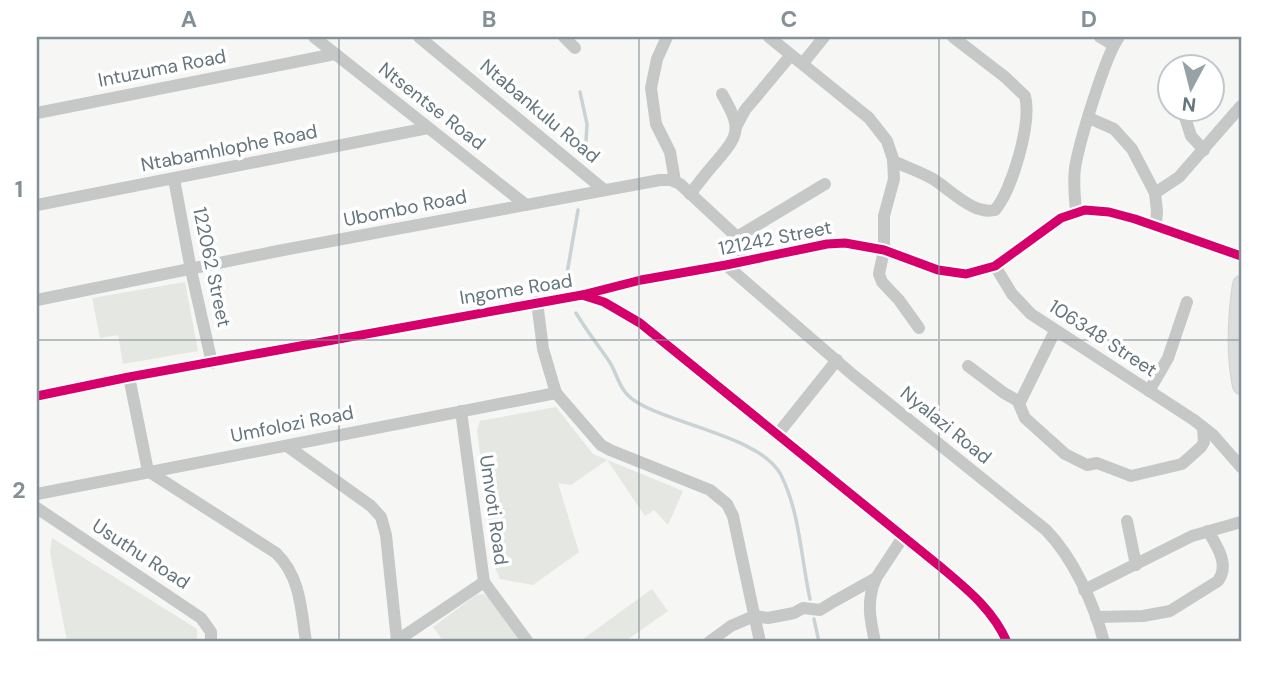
<svg xmlns="http://www.w3.org/2000/svg" width="1278" height="679" viewBox="0 0 1278 679" font-family="'DM Sans',sans-serif">
<style>
.green{fill:#e5e7e2}
.lines{fill:none;stroke-linecap:round;stroke-linejoin:round}
.stream{stroke:#c9d2d4;stroke-width:3.5}
.major-casing{stroke:#d2d3d3;stroke-width:18}
.minor{stroke:#c6c8c8;stroke-width:12}
.major{stroke:#dcdddd;stroke-width:16}
.cycleway-casing{stroke:#fff;stroke-width:13}
.cycleway{stroke:#d6006c;stroke-width:9}
.grid{fill:none;stroke:#839096;stroke-width:2;stroke-opacity:0.55}
.labels{text-anchor:middle;dominant-baseline:central;stroke-width:7;stroke-linejoin:round;paint-order:stroke}
.street-label{font-size:19px;fill:#64757d;stroke:#fff}
.neatline{fill:none;stroke:#839096;stroke-width:2.5}
.grid-label{font-size:23px;text-anchor:middle;font-weight:bold;fill:#839096}
</style>
<rect width="100%" height="100%" fill="#f6f6f5"/>
<g class="green">
<polygon points="185,282 198,351 123,364 118,335 100,338 92,298"/>
<polygon points="556,407 593,454 683,491 668,525 654,510 645,516 607,460 571,485 558,483 579,552 533,585 500,579 494,565 477,430 480,421"/>
<polygon points="52,538 197,629 197,642 67,642 50,552"/>
<polygon points="652,589 668,611 624,642 579,642"/>
<polygon points="483,594 490,598 522,642 444,642 433,627 476,595"/>
</g>
<g class="lines">
<g class="stream">
<polyline points="580,92 587,124 585,159"/>
<polyline points="566,279 578,210"/>
<path d="M 576,313 C 586,330 598,345 609,361 C 618,375 619,391 635,401 C 672,425 762,437 781,475 C 800,513 801,558 810,599"/>
<polyline points="814,619 819,642"/>
</g>
<defs>
<path id="major" d="M 1241,284 C 1236,318 1234,352 1241,386"/>
</defs>
<use href="#major" class="major-casing"/>
<g class="minor">
<polyline points="314,37 526,205"/>
<polyline points="419,37 603,189"/>
<polyline points="564,37 575,48"/>
<polyline points="667,37 657,59 651,88 656,124 670,152 675,181"/>
<polyline points="769,37 869,118 887,141 893,159 894,179 884,216 884,250 879,274 882,282 899,300 919,328"/>
<polyline points="1100,37 1113,45"/>
<polyline points="803,63 824,37"/>
<polyline points="1182,108 1191,136 1204,150"/>
<polyline points="37,113 335,54"/>
<polyline points="1089,118 1114,129 1132,149 1155,193 1157,211 1156,225"/>
<polyline points="736,127 745,110 791,55"/>
<path d="M 893,161 C 906,167 921,172 933,179 C 951,190 973,215 995,210 C 1012,190 1032,123 1025,96 L 1005,77 L 953,37"/>
<polyline points="174,179 191,270 212,363"/>
<polyline points="1155,193 1179,177 1241,106"/>
<path d="M 690,194 C 698,184 706,173 715,163 C 740,134 742,129 722,94"/>
<polyline points="37,205 428,128"/>
<path d="M 1076,212 C 1075,198 1073,183 1075,168 C 1079,143 1105,56 1119,37"/>
<polyline points="737,237 825,184"/>
<path d="M 726,265 L 853,375 L 1046,530 C 1074,559 1094,604 1104,642"/>
<polyline points="995,266 1012,294 1031,314 1194,420 1213,435 1241,467"/>
<polyline points="582,295 641,280 726,265 827,244 845,243 884,250 938,270 966,274 995,266 1061,218 1085,210 1109,212 1135,219 1241,256"/>
<polyline points="37,300 278,251 660,180 671,180 680,184 737,237 744,261"/>
<polyline points="537,302 543,349 556,393 601,445 610,450 710,490 727,504 733,516 760,642"/>
<polyline points="1055,331 1019,404 1025,418 1065,454 1087,465 1097,463 1131,476 1182,464 1201,447 1204,442 1203,428"/>
<polyline points="968,366 1004,393 1020,402"/>
<path d="M 129,377 L 148,471 L 276,553 C 301,577 301,610 306,642"/>
<polyline points="1149,391 1168,358 1187,302"/>
<path d="M 37,396 L 129,377 L 582,295 L 604,302 L 640,323 L 942,568 C 968,590 993,610 1007,642"/>
<polyline points="461,411 484,582 528,642"/>
<polyline points="777,435 837,360"/>
<polyline points="287,446 371,506 381,517 386,535 397,641"/>
<polyline points="37,494 556,393"/>
<polyline points="37,508 201,618 211,632 211,642"/>
<polyline points="1127,521 1136,565"/>
<polyline points="1084,590 1192,536 1241,522"/>
<path d="M 1096,617 L 1143,616 L 1170,611 L 1218,581 C 1230,565 1217,546 1208,531"/>
<polyline points="395,642 484,582"/>
<polyline points="709,642 731,626 754,616 768,618 794,613 803,608 820,610 833,602 876,578 903,537"/>
<path d="M 875,642 C 870,619 866,601 876,578"/>
</g>
<use href="#major" class="major"/>
<defs>
<g id="cycleway">
<polyline points="582,295 641,280 726,265 827,244 845,243 884,250 938,270 966,274 995,266 1061,218 1085,210 1109,212 1135,219 1241,256"/>
<path d="M 37,396 L 129,377 L 582,295 L 604,302 L 640,323 L 942,568 C 968,590 993,610 1007,642"/>
</g>
</defs>
<use href="#cycleway" class="cycleway-casing"/>
<use href="#cycleway" class="cycleway"/>
</g>
<path class="grid" d="M 339,37 L 339,642M 639,37 L 639,642M 939,37 L 939,642M 37,340 L 1241,340"/>
<g class="labels">
<g class="street-label">
<text transform="translate(162 68) rotate(-11)">Intuzuma Road</text>
<text transform="translate(432 106) rotate(38)">Ntsentse Road</text>
<text transform="translate(540 111) rotate(40)">Ntabankulu Road</text>
<text transform="translate(229 148) rotate(-11)">Ntabamhlophe Road</text>
<text transform="translate(405 208) rotate(-11)">Ubombo Road</text>
<text transform="translate(775 238) rotate(-11)">121242 Street</text>
<text transform="translate(212 267) rotate(78)">122062 Street</text>
<text transform="translate(516 289) rotate(-9)">Ingome Road</text>
<text transform="translate(1103 338) rotate(33)">106348 Street</text>
<text transform="translate(292 424) rotate(-11)">Umfolozi Road</text>
<text transform="translate(946 425) rotate(39)">Nyalazi Road</text>
<text transform="translate(494 510) rotate(82)">Umvoti Road</text>
<text transform="translate(141 554) rotate(33)">Usuthu Road</text>
</g>
</g>
<rect width="1278" height="679" fill="none" stroke="#ffffff" stroke-width="77"/>
<g transform="translate(1191 88) rotate(187)"><circle r="33" fill="#ffffff" stroke="#c1c8cb" stroke-width="2"/>
<path d="M0-5L12 26L0 18L-12 26Z" fill="#97a2a7"/>
<text y="-10" font-size="19" font-weight="bold" text-anchor="middle" fill="#64757d">N</text>
</g>
<rect x="38" y="38" width="1202" height="602" class="neatline"/>
<g class="grid-label">
<text x="189" y="27">A</text>
<text x="489" y="27">B</text>
<text x="789" y="27">C</text>
<text x="1089" y="27">D</text>
<text x="19" y="197">1</text>
<text x="19" y="498">2</text>
</g>
</svg>
